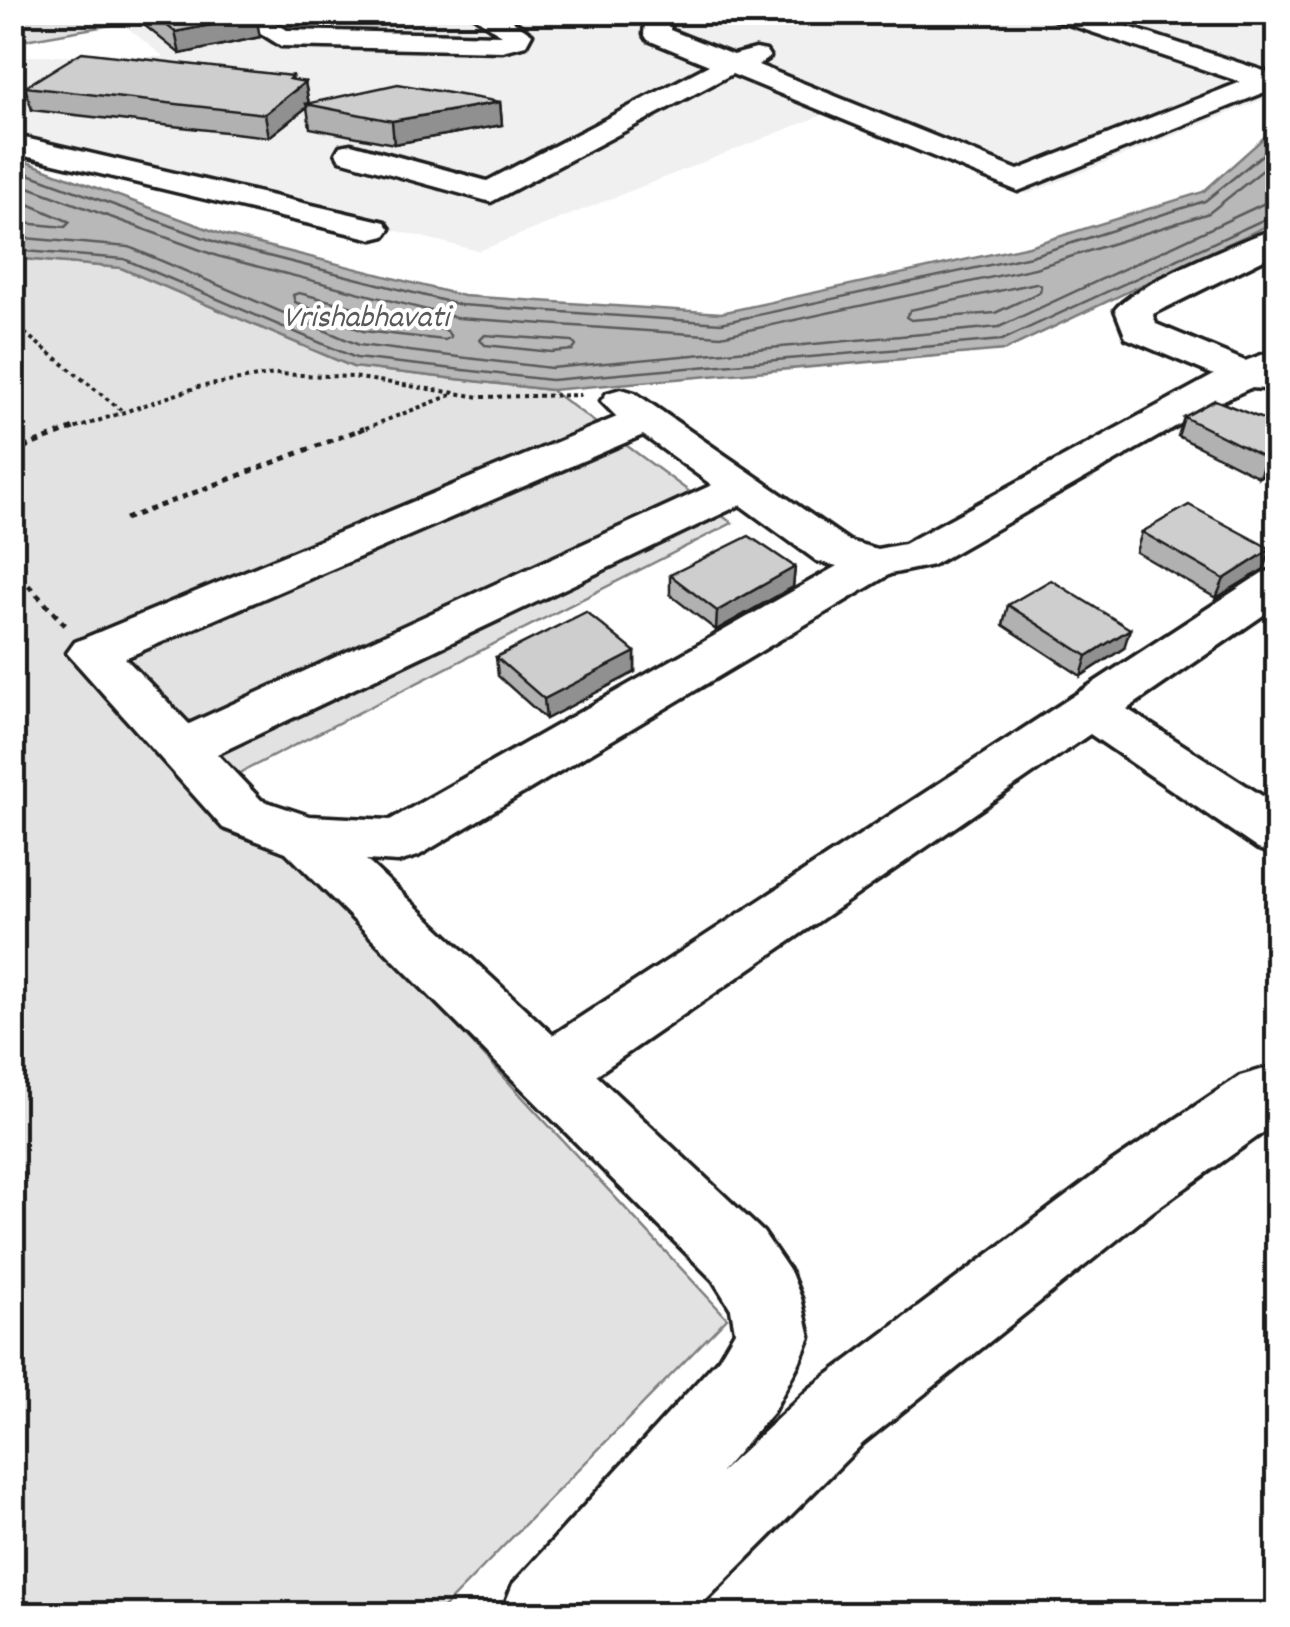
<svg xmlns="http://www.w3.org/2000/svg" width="1290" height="1627" viewBox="0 0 1290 1627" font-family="Dekko,sans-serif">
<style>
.built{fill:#f0f0f0}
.green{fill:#e2e2e2;stroke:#7f7f7f;stroke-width:2.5}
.water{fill:#b8b8b8;stroke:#7a7a7a;stroke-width:2.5}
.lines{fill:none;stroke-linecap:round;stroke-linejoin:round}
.shore{stroke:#5a5a5a;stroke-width:2.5}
.minor-casing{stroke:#1c1c1c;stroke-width:7}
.path-far1{stroke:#1c1c1c;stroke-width:4;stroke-dasharray:4 4;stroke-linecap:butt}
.path{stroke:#1c1c1c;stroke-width:5;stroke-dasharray:6 6;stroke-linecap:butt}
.minor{fill:#fff;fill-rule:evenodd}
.wall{fill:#b1b1b1;stroke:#1c1c1c;stroke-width:2.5}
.shaded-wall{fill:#909090;stroke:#1c1c1c;stroke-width:2.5}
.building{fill:#cecece;stroke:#1c1c1c;stroke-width:2.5}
.labels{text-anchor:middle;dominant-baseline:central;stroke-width:8;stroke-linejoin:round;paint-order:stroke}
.far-water-label{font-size:32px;font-style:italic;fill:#5a5a5a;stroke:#fff}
</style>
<rect width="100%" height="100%" fill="#fff"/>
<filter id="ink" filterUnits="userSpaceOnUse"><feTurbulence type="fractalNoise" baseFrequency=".01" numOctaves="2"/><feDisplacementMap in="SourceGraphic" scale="20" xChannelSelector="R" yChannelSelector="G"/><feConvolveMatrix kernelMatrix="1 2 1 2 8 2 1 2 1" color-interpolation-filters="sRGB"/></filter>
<g filter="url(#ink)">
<polygon class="built" points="511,12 518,16 532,12 1277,13 1277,94 1028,194 835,110 479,251 13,137 13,63 27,56 164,57 109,13"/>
<g class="green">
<polygon points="13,12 109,13 123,23 13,42"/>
<polygon points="12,258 121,268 353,367 551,390 732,523 228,779 727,1318 437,1614 13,1614"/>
</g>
<polygon class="water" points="1277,126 1277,221 1005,350 551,390 353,367 121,268 13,258 13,157 224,235 463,296 721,313 1029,246 1203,192"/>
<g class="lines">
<g class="shore">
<polyline points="12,168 221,244 461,305 721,323 1031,256 1205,201 1278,142"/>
<polyline points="12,181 217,256 458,318 721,336 1035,268 1209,213 1278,158"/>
<polyline points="12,197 70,222 65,227 12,222"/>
<polyline points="12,237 129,247 359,345 551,368 999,327 1265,203 1278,201"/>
<polyline points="12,250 124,259 356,358 551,380 1002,340 1278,213"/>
<polygon points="1036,283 1041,286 1040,292 995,313 911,320 906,317 910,310"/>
<polygon points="299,293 447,331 451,337 445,340 363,331 295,302 293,295"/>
<polygon points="485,335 572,341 576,346 573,350 551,352 485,345 480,340"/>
</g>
<defs>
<g id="minor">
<polygon points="227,12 258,12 287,30 501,35 468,12 500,12 532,34 526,45 502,51 281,46"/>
<polygon points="646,12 672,12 670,30 733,55 756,49 766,51 770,57 758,65 1018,170 1241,82 1047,17 1044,12 1083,12 1267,72 1278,69 1278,87 1018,191 732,74 491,202 340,160 336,153 340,146 351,144 487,181 709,65 648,40 644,34"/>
<polygon points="12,135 385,222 390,229 385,236 373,239 12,153"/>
<path d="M 1278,229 L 1278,252 L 1153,314 L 1156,324 L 1245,361 L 1278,349 L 1278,390 L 1250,388 L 1215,404 L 933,565 L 890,574 L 418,856 L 398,862 L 366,860 L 553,1035 L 1262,573 L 1278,569 L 1278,605 L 1127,709 L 1278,806 L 1278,855 L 1258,849 L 1090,734 L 596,1075 L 763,1232 L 791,1273 L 801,1298 L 810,1337 L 799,1363 L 773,1412 L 720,1473 L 809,1389 L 1105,1167 L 1240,1076 L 1278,1065 L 1278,1122 L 1153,1211 L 863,1443 L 692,1614 L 501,1614 L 513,1584 L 719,1358 L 735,1331 L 731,1309 L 713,1280 L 286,852 L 223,828 L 67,653 L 75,642 L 617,417 L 601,401 L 607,393 L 621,389 L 635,393 L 849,541 L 877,549 L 904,544 L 1214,375 L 1126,338 L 1115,310 C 1131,287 1247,236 1278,229 ZM 643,435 L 712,485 L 189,724 L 125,658 ZM 740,505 L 817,561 L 837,566 L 390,820 L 309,816 L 261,800 L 217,754 Z"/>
</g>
</defs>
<use href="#minor" class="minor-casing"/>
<g class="path-far1">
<polyline points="12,323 121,410"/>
<polyline points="68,431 198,387 275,374 353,377 480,397 581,395"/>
<polyline points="358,431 454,394"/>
</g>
<g class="path">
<polyline points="12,452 74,428"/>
<polyline points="125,519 364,428"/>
<polyline points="12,568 67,627"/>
</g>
<use href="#minor" class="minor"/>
</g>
<g class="wall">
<polygon points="132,12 251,12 260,37 180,54 133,16"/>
<polygon points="292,76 292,80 305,82 309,104 500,102 502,125 394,144 310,128 307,107 269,137 32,110 25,87"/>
<polygon points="1184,417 1278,425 1278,466 1259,477 1178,436"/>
<polygon points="1142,532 1271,549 1264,569 1216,598 1136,552"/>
<polygon points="795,567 793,587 716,630 670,595 670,575"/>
<polygon points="1008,605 1124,648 1081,676 1003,625"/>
<polygon points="635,652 635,672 546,719 498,676 496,657"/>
</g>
<g class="shaded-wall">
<polygon points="256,16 260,37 180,54 175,32"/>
<polygon points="292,76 294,91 305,82 309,105 306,104 307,107 269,137 265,114"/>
<polygon points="500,102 502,125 394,144 392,121"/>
<polygon points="1278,451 1278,466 1259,477 1266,458"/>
<polygon points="1271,549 1264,569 1216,598 1224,579"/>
<polygon points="795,567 793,587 716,630 717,611"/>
<polygon points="1130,629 1124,648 1081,676 1087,656"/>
<polygon points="635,652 635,672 546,719 544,699"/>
</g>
<g class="building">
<polygon points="150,12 251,12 256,16 175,32"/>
<polygon points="82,52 292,76 289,79 305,82 265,114 25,87"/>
<polygon points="398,84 500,102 392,121 306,104"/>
<polygon points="1215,400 1278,425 1278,451 1266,458 1184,417"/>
<polygon points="1189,505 1271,549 1224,579 1142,532"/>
<polygon points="749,536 795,567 717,611 670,575"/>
<polygon points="1051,580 1130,629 1087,656 1008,605"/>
<polygon points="586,612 635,652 544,699 496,657"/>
</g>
</g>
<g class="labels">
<g class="far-water-label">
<text x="366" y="320">Vrishabhavati</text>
</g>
</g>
<rect width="1290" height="1627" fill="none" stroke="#fff" stroke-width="50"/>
<rect x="25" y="25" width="1240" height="1577" fill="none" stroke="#1c1c1c" stroke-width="4" filter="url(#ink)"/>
</svg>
